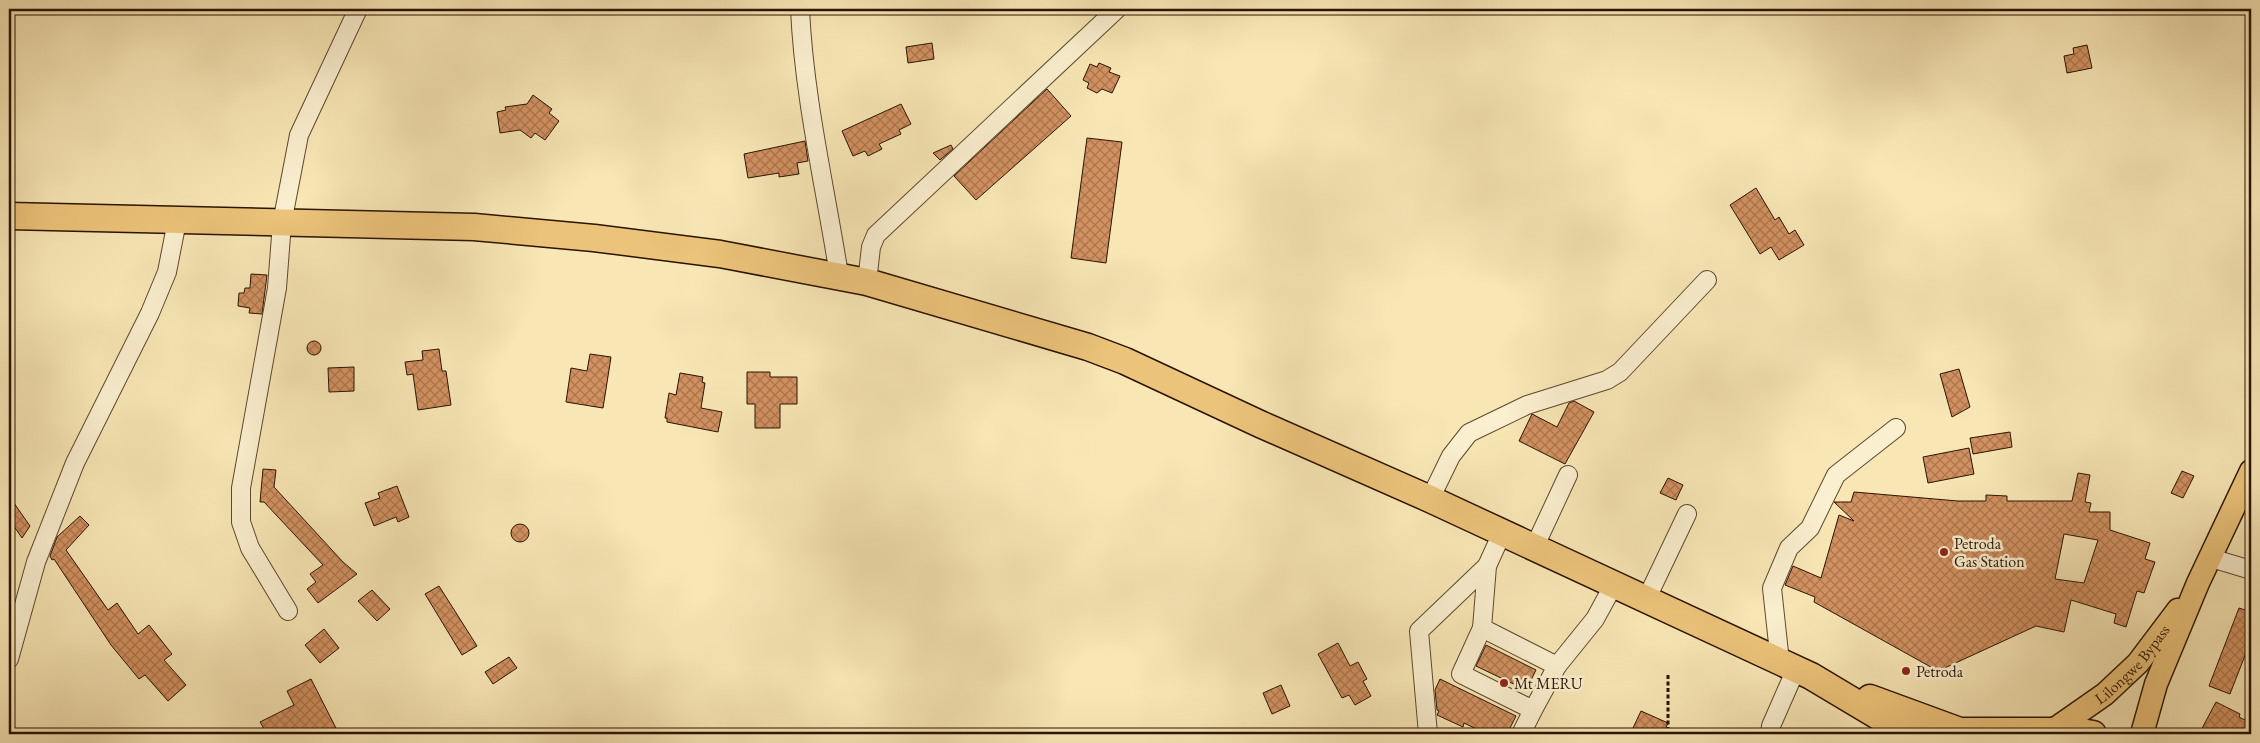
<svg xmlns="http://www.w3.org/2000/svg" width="2260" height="743" viewBox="0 0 2260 743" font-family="'EB Garamond',serif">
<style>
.building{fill:url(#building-cross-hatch);stroke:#2a1300;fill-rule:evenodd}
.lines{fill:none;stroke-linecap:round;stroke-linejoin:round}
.minor-casing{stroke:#5e482d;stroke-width:20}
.major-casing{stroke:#2a1300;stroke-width:25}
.highway-casing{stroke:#2a1300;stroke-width:29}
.path{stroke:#2a1300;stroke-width:3;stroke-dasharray:4 2.5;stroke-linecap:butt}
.minor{stroke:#faefcf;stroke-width:18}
.major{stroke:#ecc37a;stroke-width:22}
.highway{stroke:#ecc37a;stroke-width:26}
.poi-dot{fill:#8f2418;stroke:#faefcf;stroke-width:2}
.labels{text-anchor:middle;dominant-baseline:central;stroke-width:5;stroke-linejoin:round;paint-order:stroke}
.poi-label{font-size:16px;fill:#2a1300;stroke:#faefcf;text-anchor:start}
.street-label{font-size:16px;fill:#2a1300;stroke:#faefcf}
</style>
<defs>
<pattern id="building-cross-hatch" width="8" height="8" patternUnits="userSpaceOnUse" patternTransform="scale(1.25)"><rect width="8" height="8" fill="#d29160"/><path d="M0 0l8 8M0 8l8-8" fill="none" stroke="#ab754d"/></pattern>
</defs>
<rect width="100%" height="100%" fill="#f8e6b5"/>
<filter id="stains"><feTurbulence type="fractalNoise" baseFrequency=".004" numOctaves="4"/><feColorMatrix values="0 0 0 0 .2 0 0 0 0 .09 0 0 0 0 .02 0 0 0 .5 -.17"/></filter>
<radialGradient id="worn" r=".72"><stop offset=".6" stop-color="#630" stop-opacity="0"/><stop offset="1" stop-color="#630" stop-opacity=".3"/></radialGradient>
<g class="building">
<polygon points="932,43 934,59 908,63 906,47"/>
<polygon points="2087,45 2092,68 2067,73 2064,56 2074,54 2073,48"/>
<polygon points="1099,63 1111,68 1109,72 1120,76 1112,93 1102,89 1097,93 1087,88 1089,83 1083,80 1090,64 1097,67"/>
<polygon points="1047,89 1071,116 976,200 954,176"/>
<polygon points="533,95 552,109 549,113 559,121 545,140 535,133 531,138 520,130 500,133 497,112 506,110 505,107 527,104"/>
<polygon points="901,104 911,124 899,130 901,134 879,144 882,149 868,156 865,151 853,156 842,131"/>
<polygon points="1087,138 1122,142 1106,263 1071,258"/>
<polygon points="805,141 808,161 797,163 799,174 779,177 779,173 748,178 744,154"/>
<polygon points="951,145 953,149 940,160 933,153"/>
<polygon points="1756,188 1775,220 1779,217 1789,234 1795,230 1804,245 1779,260 1771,247 1760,254 1730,205"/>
<polygon points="251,274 267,275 262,314 249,313 250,308 238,306 239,293 244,293 245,288 250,288"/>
<circle cx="314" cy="348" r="7"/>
<polygon points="439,349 442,371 446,371 451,405 418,410 413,374 407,375 405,362 423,360 422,351"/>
<polygon points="590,354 611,357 603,408 566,402 571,368 587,371"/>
<polygon points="354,367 354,391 329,392 328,368"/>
<polygon points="1959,369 1970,407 1952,417 1940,374"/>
<polygon points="747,372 770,372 770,377 797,377 797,404 780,404 780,428 755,428 755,404 747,404"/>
<polygon points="680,373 703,377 702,382 705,383 701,408 722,412 718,432 667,422 667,418 665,418 669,393 676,395"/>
<polygon points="1574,401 1594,412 1565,464 1519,441 1532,414 1557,427 1569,403"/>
<polygon points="2010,432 2012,447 1973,454 1970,438"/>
<polygon points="1969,448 1974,474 1928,483 1923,457"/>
<polygon points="263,469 276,470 274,487 343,562 357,574 318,603 307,589 316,582 310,574 323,565 264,502 260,502"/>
<polygon points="2182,471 2194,476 2183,498 2171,493"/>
<path d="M 2078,473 L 2090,475 L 2085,502 L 2091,503 L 2089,512 L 2110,512 L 2110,530 L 2150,543 L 2145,559 L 2155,562 L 2144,593 L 2137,591 L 2126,627 L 2114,623 L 2116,614 L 2071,600 L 2064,632 L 2036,626 L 1938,671 L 1814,602 L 1815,597 L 1785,585 L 1793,566 L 1821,578 L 1839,515 L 1854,521 L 1834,502 L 1851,502 L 1854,492 L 1958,501 L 1986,501 L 1986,495 L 2007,496 L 2007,501 L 2072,501 ZM 2064,534 L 2098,540 L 2084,583 L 2055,579 Z"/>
<polygon points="1668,478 1683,485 1676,500 1660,493"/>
<polygon points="397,486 409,517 398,522 396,517 374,526 365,503 380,498 378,493"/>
<polygon points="9,496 30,526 22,538 9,519"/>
<polygon points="80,516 89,525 66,550 108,610 117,603 138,634 149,625 172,654 164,660 186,685 168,701 145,675 139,679 111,645 54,559 52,560 50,556 57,537"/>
<circle cx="520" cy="533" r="9"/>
<polygon points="439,586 477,646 462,655 425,594"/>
<polygon points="372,590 390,609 377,621 358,601"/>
<polygon points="2239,608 2251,612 2251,640 2230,694 2209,686"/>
<polygon points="324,629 339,648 320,663 305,645"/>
<polygon points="1338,643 1350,666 1358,662 1367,679 1363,681 1371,696 1355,705 1349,695 1342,698 1318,654"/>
<polygon points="1486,645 1536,670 1526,690 1476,666"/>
<polygon points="509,657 517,668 493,684 485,672"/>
<polygon points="311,679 339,734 284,734 281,729 267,734 260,722 294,705 287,691"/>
<polygon points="1440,679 1516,716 1507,734 1487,734 1464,723 1463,727 1437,715 1439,711 1437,710 1435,690"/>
<polygon points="1281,685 1290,706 1272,714 1263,693"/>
<polygon points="2216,702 2240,714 2239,717 2251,723 2251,734 2199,734"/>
<polygon points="1641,711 1668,723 1663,734 1647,734 1633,728"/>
</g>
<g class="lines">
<defs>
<g id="minor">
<path d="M 800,9 C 804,98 825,186 839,275"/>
<polyline points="867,282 871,247 876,235 1117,9"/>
<polyline points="1430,499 1451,456 1469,433 1527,405 1607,380 1620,372 1707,280"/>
<polyline points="1502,533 1487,566 1482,628 1557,666 1595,619 1613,586"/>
<polyline points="1534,548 1568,475"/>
<polyline points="2211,558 2251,570"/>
<polyline points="1646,600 1687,514"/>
<polyline points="288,611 250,548 241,522 241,488 277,288 282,223 299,135 358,9"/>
<polyline points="1482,628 1461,674 1533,710 1557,666"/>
<polyline points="9,659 36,562 75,463 150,313 167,272 177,221"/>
<polyline points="1780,662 1772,588 1789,548 1810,528 1836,475 1896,428"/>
<polyline points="1428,734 1419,631 1487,566"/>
<polyline points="1521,734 1533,710"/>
<polyline points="1770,734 1771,726 1796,669"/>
</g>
<g id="major">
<path id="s1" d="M 2052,731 L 2105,694 L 2138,663 L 2178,610"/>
<polyline points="2142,734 2156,684 2198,583 2251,471"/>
</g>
<g id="highway">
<polyline points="9,216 474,227 594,238 720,254 867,282 1088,347 1125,361 1260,424 1430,499 1811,676 1908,734"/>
<polyline points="1870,698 1960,731 2052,731"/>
<polyline points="2043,734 2064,729 2093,734"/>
</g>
</defs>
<use href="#minor" class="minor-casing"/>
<use href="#major" class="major-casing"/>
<use href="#highway" class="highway-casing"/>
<polyline class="path" points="1668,675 1668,734"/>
<use href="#minor" class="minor"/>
<use href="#major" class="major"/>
<use href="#highway" class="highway"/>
</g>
<g class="poi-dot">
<circle cx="1944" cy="552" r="5"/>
<circle cx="1906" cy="671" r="5"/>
<circle cx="1504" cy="683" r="5"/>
</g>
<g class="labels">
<g class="poi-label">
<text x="1954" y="543">Petroda<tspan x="1954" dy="18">Gas Station</tspan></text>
<text x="1916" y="671">Petroda</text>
<text x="1514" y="683">Mt MERU</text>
</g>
<g class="street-label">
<text stroke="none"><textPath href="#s1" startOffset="105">Lilongwe Bypass</textPath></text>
</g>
</g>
<rect width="2260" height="743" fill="none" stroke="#f8e6b5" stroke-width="30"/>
<rect x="10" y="10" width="2240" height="723" fill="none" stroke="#2a1300" stroke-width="2.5"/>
<rect x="15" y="15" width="2230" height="713" fill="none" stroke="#2a1300"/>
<rect width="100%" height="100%" filter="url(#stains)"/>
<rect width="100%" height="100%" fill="url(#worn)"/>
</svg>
